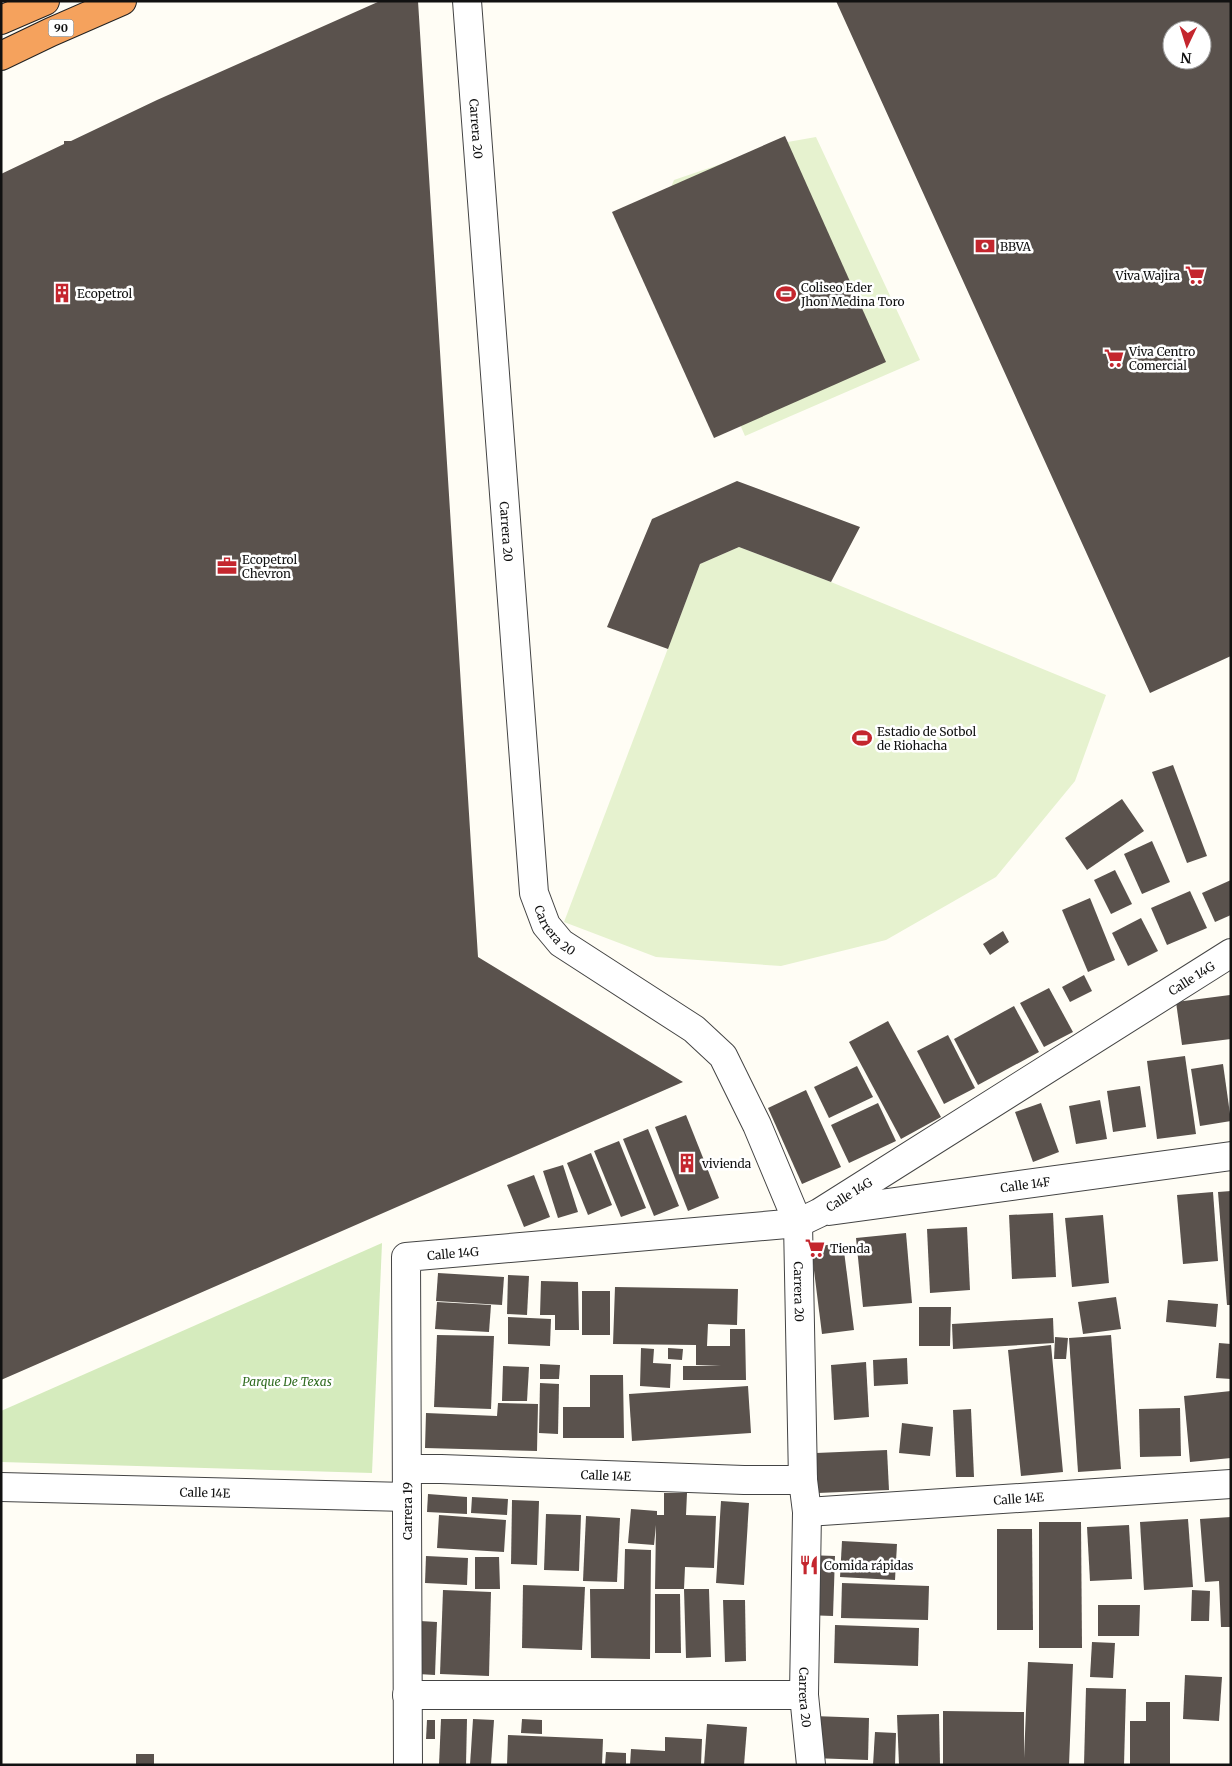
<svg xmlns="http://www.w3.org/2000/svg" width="1232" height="1766" viewBox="0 0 1232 1766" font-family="Merriweather,serif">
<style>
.green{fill:#d5ebbd}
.pitch{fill:#e6f2cf}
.building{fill:#5a524d;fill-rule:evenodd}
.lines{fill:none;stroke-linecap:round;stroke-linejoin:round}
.street-casing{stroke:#444;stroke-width:30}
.highway-casing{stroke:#222;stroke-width:30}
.street{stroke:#fff;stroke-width:28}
.highway{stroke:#f5a25d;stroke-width:28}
.labels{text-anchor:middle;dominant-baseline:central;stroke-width:5;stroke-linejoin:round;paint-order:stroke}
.shield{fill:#fff;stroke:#585858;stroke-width:1}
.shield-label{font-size:11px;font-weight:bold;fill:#111}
.street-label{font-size:12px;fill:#111;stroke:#fff}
.poi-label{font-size:12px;fill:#111;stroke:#fff;text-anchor:start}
.park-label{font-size:12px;font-style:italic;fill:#2f6b1f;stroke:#fff}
</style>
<rect width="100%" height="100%" fill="#fffdf5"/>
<polygon class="green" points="382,1243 372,1473 1,1462 1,1411"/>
<g class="pitch">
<polygon points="816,137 920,360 745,436 654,228 674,180 782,143"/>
<polygon points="739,547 831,582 1106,695 1075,781 996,877 886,940 781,966 656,957 564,922 700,564"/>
</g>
<g class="building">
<polygon points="380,1 418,1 478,957 683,1082 1,1380 1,174 64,144 64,141 71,141 157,100"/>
<path d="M 836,1 L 1231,1 L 1231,656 L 1150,693 ZM 1172,30 L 1202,30 L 1202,60 L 1172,60 Z"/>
<polygon points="785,136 886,362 714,438 612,212"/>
<polygon points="737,481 860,527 831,582 739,547 700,564 668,649 607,627 652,519"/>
<polygon points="1173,765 1207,856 1187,863 1152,772"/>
<polygon points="1122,799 1144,831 1087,870 1065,838"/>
<polygon points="1152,841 1170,882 1142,894 1124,854"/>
<polygon points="1115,870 1132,904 1111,914 1094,880"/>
<polygon points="1231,880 1231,915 1215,922 1202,893"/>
<polygon points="1190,891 1207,928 1167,945 1151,908"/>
<polygon points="1090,898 1115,960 1088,972 1062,910"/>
<polygon points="1141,918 1158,951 1128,966 1112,933"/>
<polygon points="1003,931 1009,942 990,955 983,944"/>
<polygon points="1084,975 1092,991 1070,1002 1062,987"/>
<polygon points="1049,988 1073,1032 1044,1047 1020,1003"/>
<polygon points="1230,995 1231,1039 1182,1045 1176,1002"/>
<polygon points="1014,1006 1039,1052 978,1085 954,1039"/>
<polygon points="888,1021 941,1117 901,1139 849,1042"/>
<polygon points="948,1035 975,1088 944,1104 917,1051"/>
<polygon points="1185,1056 1196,1134 1157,1139 1147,1061"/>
<polygon points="1223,1064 1231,1121 1200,1126 1191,1069"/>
<polygon points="857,1066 873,1097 829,1118 814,1087"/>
<polygon points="1140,1086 1146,1127 1113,1132 1107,1091"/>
<polygon points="806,1090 841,1167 802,1184 768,1108"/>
<polygon points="1100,1100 1107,1139 1076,1144 1069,1106"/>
<polygon points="878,1103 896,1141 849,1163 831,1125"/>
<polygon points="1041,1103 1059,1152 1033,1162 1015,1112"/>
<polygon points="686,1115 719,1198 688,1211 655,1127"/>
<polygon points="648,1129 679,1206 654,1216 623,1139"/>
<polygon points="619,1141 646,1208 621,1217 594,1151"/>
<polygon points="591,1153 612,1205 588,1215 567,1163"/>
<polygon points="563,1165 578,1212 558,1218 543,1171"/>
<polygon points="534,1175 550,1217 524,1227 507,1185"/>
<polygon points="1231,1191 1231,1305 1227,1305 1218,1192"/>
<polygon points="1213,1192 1218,1261 1183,1264 1177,1195"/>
<polygon points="1053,1213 1056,1277 1012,1279 1009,1215"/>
<polygon points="1103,1215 1109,1283 1072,1287 1065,1218"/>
<polygon points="967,1227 970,1290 930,1293 927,1229"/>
<polygon points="906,1233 912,1303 863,1307 856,1238"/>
<polygon points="843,1243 854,1330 822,1334 811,1247"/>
<polygon points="438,1273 504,1277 502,1305 436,1301"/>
<polygon points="508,1275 529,1276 527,1315 507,1314"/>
<polygon points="541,1281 578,1282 579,1330 555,1330 555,1315 540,1315"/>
<polygon points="615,1287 738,1289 737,1325 708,1324 707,1346 730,1346 730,1329 745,1329 746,1380 683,1380 683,1366 721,1366 696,1365 696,1345 613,1344"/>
<rect x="582" y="1291" width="28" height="44"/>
<polygon points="1116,1297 1121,1329 1083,1334 1078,1302"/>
<polygon points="1168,1300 1218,1304 1216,1327 1166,1322"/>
<polygon points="437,1302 491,1305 489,1332 435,1329"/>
<polygon points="919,1307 951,1307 950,1346 919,1346"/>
<polygon points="508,1317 551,1319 550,1346 508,1344"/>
<polygon points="1053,1318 1054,1343 953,1349 952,1324"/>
<polygon points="437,1335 494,1336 491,1409 434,1407"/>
<polygon points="1111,1335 1121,1469 1078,1472 1069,1338"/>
<polygon points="1055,1337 1068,1338 1066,1359 1054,1359"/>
<polygon points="1219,1343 1231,1344 1231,1379 1216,1378"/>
<polygon points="1051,1345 1063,1472 1021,1476 1008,1350"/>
<polygon points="641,1348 654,1349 653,1363 671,1364 670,1388 640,1386"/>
<polygon points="668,1348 683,1349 682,1360 668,1359"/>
<polygon points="907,1358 908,1384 874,1386 873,1360"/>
<polygon points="866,1362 869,1417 834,1420 831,1365"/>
<polygon points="540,1364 560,1365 559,1379 540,1379"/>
<polygon points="503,1366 529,1367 527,1401 502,1401"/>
<polygon points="590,1375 623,1375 624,1438 563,1438 563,1407 590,1407"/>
<polygon points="540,1383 559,1384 558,1434 539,1433"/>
<polygon points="748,1386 751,1433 632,1441 629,1394"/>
<polygon points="1231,1391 1231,1458 1190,1462 1184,1396"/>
<polygon points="498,1403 538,1404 537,1451 425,1448 426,1413 497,1416"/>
<polygon points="1180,1408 1181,1456 1140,1457 1139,1409"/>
<polygon points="971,1409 974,1477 956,1477 953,1410"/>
<polygon points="902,1423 933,1427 930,1456 899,1453"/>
<polygon points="887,1450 889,1490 818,1493 816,1453"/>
<polygon points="664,1493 687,1493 686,1515 716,1516 714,1568 685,1567 684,1589 655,1589 656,1525 654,1545 628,1543 631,1509 657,1511 657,1515 664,1515"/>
<polygon points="428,1494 467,1497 467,1514 427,1512"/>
<polygon points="472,1497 508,1499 507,1515 471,1513"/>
<polygon points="512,1500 539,1501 537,1565 511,1564"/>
<polygon points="721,1501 749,1503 744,1585 716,1583"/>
<polygon points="546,1514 581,1515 579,1571 544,1570"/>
<polygon points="439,1515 506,1520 504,1552 437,1548"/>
<polygon points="586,1516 620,1518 617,1582 583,1581"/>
<polygon points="1231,1517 1231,1627 1221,1627 1219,1581 1205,1582 1200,1519"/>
<polygon points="1188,1519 1193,1587 1144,1590 1140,1522"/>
<polygon points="1039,1522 1081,1522 1082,1648 1039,1648"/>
<polygon points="1129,1525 1132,1579 1090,1581 1087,1527"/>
<polygon points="997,1529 1032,1529 1033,1630 997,1630"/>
<polygon points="842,1541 897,1544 895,1580 840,1577"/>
<polygon points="625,1549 651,1550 650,1659 591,1658 590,1589 624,1589"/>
<polygon points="807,1555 835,1556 833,1616 805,1615"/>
<polygon points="426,1556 468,1558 467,1585 425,1583"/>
<polygon points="475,1557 499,1557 500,1589 475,1589"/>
<polygon points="842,1583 929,1586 928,1620 841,1618"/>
<polygon points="523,1585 585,1587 582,1650 522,1648"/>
<polygon points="684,1589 709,1589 711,1657 686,1658"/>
<polygon points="443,1590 491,1592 489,1676 440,1674"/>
<polygon points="1192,1590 1210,1591 1209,1621 1191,1621"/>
<polygon points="655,1594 680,1594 681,1653 655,1653"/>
<polygon points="723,1600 745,1600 746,1661 725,1662"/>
<polygon points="1098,1605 1140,1605 1139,1636 1098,1636"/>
<polygon points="420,1621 437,1622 435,1675 418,1674"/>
<polygon points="835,1625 919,1628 918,1666 834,1663"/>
<polygon points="1092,1642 1115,1643 1113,1678 1090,1677"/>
<polygon points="1028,1662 1073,1664 1069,1765 943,1765 943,1711 1024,1712 1024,1758"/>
<polygon points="1185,1675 1222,1677 1219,1721 1183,1719"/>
<polygon points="1086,1688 1126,1689 1124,1765 1084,1765"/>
<polygon points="1146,1702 1170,1702 1170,1765 1130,1765 1130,1721 1146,1721"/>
<polygon points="939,1714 940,1765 899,1765 897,1715"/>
<polygon points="813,1716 869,1718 868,1760 812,1758"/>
<polygon points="441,1719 467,1719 466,1765 439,1765"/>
<polygon points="473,1719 494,1720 491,1765 470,1765"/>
<polygon points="522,1719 542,1720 542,1734 521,1733"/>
<polygon points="427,1720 435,1720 435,1739 426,1739"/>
<polygon points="707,1724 747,1727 744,1765 704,1765"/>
<polygon points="875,1732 896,1733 895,1765 873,1765"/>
<polygon points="508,1735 603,1739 602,1765 507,1765"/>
<polygon points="665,1737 702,1739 701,1765 630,1765 631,1749 665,1751"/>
<polygon points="606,1752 626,1753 626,1765 605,1765"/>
<rect x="136" y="1754" width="18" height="11"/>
</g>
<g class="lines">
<defs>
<g id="street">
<path id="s1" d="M 467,1 L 534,893 L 546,925 L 561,943 L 694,1029 L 723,1056 L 757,1125 L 798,1223 L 803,1480 L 807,1512 L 804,1695 L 811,1765"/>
<path id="s2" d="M 829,1211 L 1231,1156"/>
<path id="s3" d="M 407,1469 L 441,1469 L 744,1480 L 803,1480"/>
<path id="s4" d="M 1,1487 L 407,1497"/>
<path id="s5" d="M 807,1512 L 1231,1484"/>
<polyline points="407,1695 804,1695"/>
<path id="s6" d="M 408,1765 L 406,1257 L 798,1223 L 819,1213 L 1231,953"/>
</g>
<g id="highway">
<polyline points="1,20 45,1"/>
<polyline points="1,56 51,32 122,1"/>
</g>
</defs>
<use href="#street" class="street-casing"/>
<use href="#highway" class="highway-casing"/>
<use href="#street" class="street"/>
<use href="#highway" class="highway"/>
</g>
<defs>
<symbol id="bank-bare" viewBox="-9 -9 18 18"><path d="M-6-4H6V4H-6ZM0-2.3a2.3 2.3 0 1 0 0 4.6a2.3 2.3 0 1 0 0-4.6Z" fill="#c4262e" stroke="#fff" stroke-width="2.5" paint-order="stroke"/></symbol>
<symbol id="supermarket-bare" viewBox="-9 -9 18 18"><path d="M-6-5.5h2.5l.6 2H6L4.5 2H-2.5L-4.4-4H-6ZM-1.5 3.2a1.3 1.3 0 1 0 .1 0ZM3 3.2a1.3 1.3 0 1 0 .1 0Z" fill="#c4262e" stroke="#fff" stroke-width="2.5" paint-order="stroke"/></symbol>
<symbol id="building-bare" viewBox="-9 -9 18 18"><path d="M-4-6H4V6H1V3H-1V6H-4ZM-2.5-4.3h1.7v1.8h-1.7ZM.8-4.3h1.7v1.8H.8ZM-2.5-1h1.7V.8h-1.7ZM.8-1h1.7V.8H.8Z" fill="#c4262e" stroke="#fff" stroke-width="2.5" paint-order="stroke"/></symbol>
<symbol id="stadium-bare" viewBox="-9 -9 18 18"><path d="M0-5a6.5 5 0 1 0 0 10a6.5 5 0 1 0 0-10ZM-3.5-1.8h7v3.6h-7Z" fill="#c4262e" stroke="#fff" stroke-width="2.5" paint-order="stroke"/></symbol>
<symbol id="office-bare" viewBox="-9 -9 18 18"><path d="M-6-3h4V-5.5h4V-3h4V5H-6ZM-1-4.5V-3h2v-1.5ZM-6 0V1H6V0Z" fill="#c4262e" stroke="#fff" stroke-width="2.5" paint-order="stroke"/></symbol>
<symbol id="restaurant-bare" viewBox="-9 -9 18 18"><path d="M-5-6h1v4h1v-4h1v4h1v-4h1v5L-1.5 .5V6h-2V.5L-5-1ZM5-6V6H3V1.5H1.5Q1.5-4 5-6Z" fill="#c4262e" stroke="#fff" stroke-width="2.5" paint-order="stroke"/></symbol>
</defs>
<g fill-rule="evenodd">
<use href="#bank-bare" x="971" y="232" width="28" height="28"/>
<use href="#supermarket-bare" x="1181" y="261" width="28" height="28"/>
<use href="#building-bare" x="48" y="279" width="28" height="28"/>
<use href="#stadium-bare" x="772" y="280" width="28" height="28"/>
<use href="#supermarket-bare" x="1100" y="344" width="28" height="28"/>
<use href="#office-bare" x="213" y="552" width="28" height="28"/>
<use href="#stadium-bare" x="848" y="724" width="28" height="28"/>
<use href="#building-bare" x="673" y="1149" width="28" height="28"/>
<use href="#supermarket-bare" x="801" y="1234" width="28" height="28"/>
<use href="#restaurant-bare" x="795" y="1551" width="28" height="28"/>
</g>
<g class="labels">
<rect class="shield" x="48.5" y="19.5" width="25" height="17" rx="4"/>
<g class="shield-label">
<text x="61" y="28">90</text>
</g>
<g class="street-label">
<text stroke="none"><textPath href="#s1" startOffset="128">Carrera 20</textPath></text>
<text stroke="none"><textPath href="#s1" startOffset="532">Carrera 20</textPath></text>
<text stroke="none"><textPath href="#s1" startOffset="938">Carrera 20</textPath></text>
<text stroke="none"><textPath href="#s6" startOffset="1365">Calle 14G</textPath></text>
<text stroke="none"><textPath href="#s2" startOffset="198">Calle 14F</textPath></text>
<text stroke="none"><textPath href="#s6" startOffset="960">Calle 14G</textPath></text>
<text stroke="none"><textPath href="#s6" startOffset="555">Calle 14G</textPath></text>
<text stroke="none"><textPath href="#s1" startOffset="1402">Carrera 20</textPath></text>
<text stroke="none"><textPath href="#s3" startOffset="199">Calle 14E</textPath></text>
<text stroke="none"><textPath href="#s4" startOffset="204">Calle 14E</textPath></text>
<text stroke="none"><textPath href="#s5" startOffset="212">Calle 14E</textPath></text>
<text transform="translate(407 1511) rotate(-90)">Carrera 19</text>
<text stroke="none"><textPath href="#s1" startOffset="1808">Carrera 20</textPath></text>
</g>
<g class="poi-label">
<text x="1000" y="246">BBVA</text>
<text x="1180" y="275" text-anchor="end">Viva Wajira</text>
<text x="801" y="287">Coliseo Eder<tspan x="801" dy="14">Jhon Medina Toro</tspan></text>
<text x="77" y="293">Ecopetrol</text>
<text x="1129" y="351">Viva Centro<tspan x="1129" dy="14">Comercial</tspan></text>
<text x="242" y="559">Ecopetrol<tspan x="242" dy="14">Chevron</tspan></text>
<text x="877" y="731">Estadio de Sotbol<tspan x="877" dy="14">de Riohacha</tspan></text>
<text x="702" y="1163">vivienda</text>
<text x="830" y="1248">Tienda</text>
<text x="824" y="1565">Comida rápidas</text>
</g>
<g class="park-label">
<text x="287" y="1381">Parque De Texas</text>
</g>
</g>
<rect width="1232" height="1766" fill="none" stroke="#111111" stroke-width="5"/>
<g transform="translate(1187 45) rotate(184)"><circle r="24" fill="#ffffff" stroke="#a0a0a0"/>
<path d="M0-4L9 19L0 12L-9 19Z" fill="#c4262e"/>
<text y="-8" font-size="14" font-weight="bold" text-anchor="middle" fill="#111111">N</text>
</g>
</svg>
